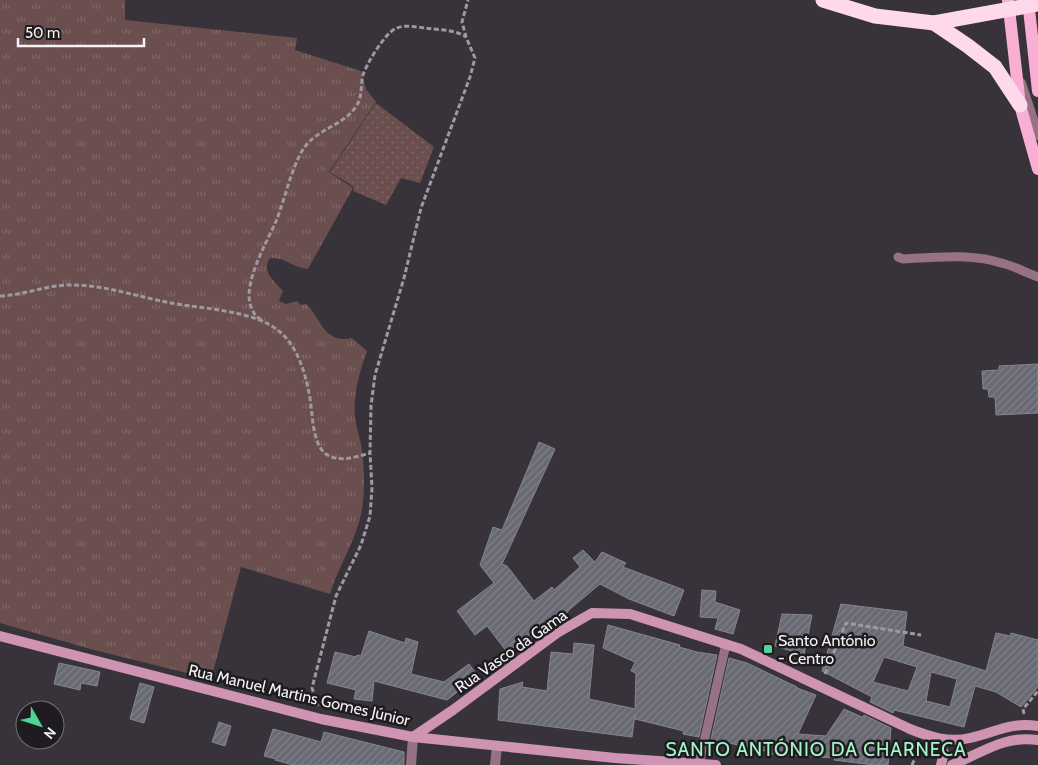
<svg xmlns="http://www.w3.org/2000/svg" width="1038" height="765" viewBox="0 0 1038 765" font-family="Cabin,sans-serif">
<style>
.grass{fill:url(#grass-tufts)}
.garden{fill:url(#garden-dots)}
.building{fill:url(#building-hatch);stroke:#85858f;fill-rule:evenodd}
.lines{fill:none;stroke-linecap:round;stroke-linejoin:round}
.path{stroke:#9d999f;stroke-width:3;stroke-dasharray:5 2.5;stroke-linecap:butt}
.lane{stroke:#977284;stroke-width:9}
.street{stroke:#977284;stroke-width:10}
.secondary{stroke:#ce94b1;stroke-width:10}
.primary{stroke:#f9aed3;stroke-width:12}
.highway{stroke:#fed9ea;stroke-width:15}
.poi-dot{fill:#51d397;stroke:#1e1c1f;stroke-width:2}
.labels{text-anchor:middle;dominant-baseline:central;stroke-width:5;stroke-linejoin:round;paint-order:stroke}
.poi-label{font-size:16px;fill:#f5f2f7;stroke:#1e1c1f;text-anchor:start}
.street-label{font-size:16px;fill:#f5f2f7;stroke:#1e1c1f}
.quarter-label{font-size:19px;letter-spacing:1px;fill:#a3f5c9;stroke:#1e1c1f}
</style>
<defs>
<pattern id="grass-tufts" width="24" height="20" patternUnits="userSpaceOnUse" patternTransform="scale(1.25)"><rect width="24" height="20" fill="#6b4e4e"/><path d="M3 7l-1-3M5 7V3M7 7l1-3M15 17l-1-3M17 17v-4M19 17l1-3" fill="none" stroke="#816868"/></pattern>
<pattern id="garden-dots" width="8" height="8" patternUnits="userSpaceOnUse" patternTransform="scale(1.25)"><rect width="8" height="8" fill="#6b4e4e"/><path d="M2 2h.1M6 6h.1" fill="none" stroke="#816868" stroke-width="1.8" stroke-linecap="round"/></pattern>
<pattern id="building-hatch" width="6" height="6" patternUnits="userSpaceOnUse" patternTransform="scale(1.25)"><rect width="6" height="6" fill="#696973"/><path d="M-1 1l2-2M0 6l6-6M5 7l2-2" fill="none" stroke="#7f7f88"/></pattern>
</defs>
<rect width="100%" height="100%" fill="#38333a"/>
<path class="grass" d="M 0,0 L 125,0 L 125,20 L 297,38 L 295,50 L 361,71 L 366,89 L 376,102 L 329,172 L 353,188 L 308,269 C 294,268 285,257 270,258 C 261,270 274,282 283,291 L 279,301 L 286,304 L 297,301 L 301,305 L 306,304 C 322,319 323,344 352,338 L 367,351 C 359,373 353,395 355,418 C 356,427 359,435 361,444 C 364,463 365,483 363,501 C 360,535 340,562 330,594 L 241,567 L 211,679 L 94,650 L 0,623 Z"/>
<polygon class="garden" points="376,103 434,147 420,183 401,178 386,205 353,191 354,187 330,172"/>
<g class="building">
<polygon points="1038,364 1038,413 996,415 995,397 989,397 988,389 983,389 982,371 999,370 999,366"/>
<polygon points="539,442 555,449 502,564 507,566 534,601 552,587 554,590 580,567 573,558 583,550 595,562 602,552 626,563 623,567 684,590 674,616 629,599 600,584 569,610 566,614 534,639 533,638 522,646 519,643 507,652 487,626 475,635 457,611 494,583 480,565 493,527 502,530"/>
<polygon points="702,590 716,591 715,602 740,610 733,634 715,629 718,618 700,617"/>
<path d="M 841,604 L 907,612 L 903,646 L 986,671 L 996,633 L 1010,636 L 1011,633 L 1038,640 L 1038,687 L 1021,707 L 996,692 L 975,686 L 964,727 L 894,710 L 893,713 L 870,702 L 872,697 L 822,671 ZM 884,657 L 917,667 L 908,691 L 873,682 ZM 931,672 L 957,679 L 950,707 L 926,701 Z"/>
<polygon points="782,614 812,615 804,655 775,646"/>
<polygon points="608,625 680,645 679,647 697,652 717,655 699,737 683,734 684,731 635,719 635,714 632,737 498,720 500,689 523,682 522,687 547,691 551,652 573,654 574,643 594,645 589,699 635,709 636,673 631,671 635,662 603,648"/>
<polygon points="369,631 405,643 406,638 418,642 411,674 444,682 469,664 478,676 447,700 374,681 372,701 354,699 356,690 327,683 335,652 356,657 357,655 361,656"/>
<polygon points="729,658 747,663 797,687 797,688 816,695 798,734 826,736 844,709 862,717 864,715 891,728 888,765 874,765 834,760 835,758 770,754 770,752 711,739"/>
<polygon points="59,663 100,672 97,686 81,683 80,690 54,684"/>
<polygon points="140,683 154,687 144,723 130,719"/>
<polygon points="219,722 231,726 225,746 212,742"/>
<polygon points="273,729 321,742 324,732 404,752 404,765 293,765 275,760 276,759 264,756"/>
</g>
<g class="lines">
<g class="path">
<path d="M 0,296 C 24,295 47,285 71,285 C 106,285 138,297 171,303 C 203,309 255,310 280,332 C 297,346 305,372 309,393 C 313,410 311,443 326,454 C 338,463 356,457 370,453"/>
<path d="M 261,320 C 252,314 249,304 249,294 C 251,268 267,242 277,219 C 285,199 294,156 309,142 C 323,128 343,124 355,108 C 363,98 360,87 363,75 C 366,65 385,33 395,29 C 403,24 416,27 425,28 C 438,30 454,29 466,37"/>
<polyline points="825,674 846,623 921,635"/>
<polyline points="318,706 312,688 336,596 361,545 370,516 372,488 370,453 371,406 375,375 404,278 421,208 470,77 475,58 466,37 462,22 468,0"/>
<polyline points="1024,714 1023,709 1038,691"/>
<polyline points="912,765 920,747"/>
</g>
<g class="lane">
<path d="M 898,257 L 903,259 C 936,257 973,253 1005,264 C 1016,267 1027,273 1038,277"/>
<polyline points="699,764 726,644"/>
</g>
<g class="street">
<polyline points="1021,83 1038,135"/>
<polyline points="411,765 413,737"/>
<polyline points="495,765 497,746"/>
</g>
<g class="secondary">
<polyline points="0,636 321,719 413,737 615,758 716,765"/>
<path d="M 413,737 L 453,710 L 557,633 L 592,613 L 630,614 L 741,649 L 910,729 C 930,737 949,743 970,738 C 997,732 1009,722 1038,726"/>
<polyline points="936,739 944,753 941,765"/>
<path d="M 952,765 C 982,753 1004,735 1038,740"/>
</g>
<g class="primary">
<polyline points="1008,0 1020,105 1038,169"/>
<polyline points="1028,0 1038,91"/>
</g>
<g class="highway">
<polyline points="823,0 875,16 934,23 1038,4"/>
<polyline points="934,23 968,46 995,67 1020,105"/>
</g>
</g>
<rect class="poi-dot" x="763" y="644" width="10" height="10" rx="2.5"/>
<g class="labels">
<g class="poi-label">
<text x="778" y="640">Santo António<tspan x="778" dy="18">- Centro</tspan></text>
</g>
<g class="street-label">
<text transform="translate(511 651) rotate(-35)">Rua Vasco da Gama</text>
<text transform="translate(299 695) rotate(13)">Rua Manuel Martins Gomes Júnior</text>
</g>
<g class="quarter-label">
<text x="816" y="749">SANTO ANTÓNIO DA CHARNECA</text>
</g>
</g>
<g transform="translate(40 725) rotate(129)"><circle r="24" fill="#1e1c1f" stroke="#747275"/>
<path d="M0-4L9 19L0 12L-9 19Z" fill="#51d397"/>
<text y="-8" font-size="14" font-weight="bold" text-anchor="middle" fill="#f5f2f7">N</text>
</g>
<path d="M18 38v8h126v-8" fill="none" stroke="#f5f2f7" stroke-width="2.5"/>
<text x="25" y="38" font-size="15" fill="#f5f2f7" stroke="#1e1c1f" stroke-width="4" paint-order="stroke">50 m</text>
</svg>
